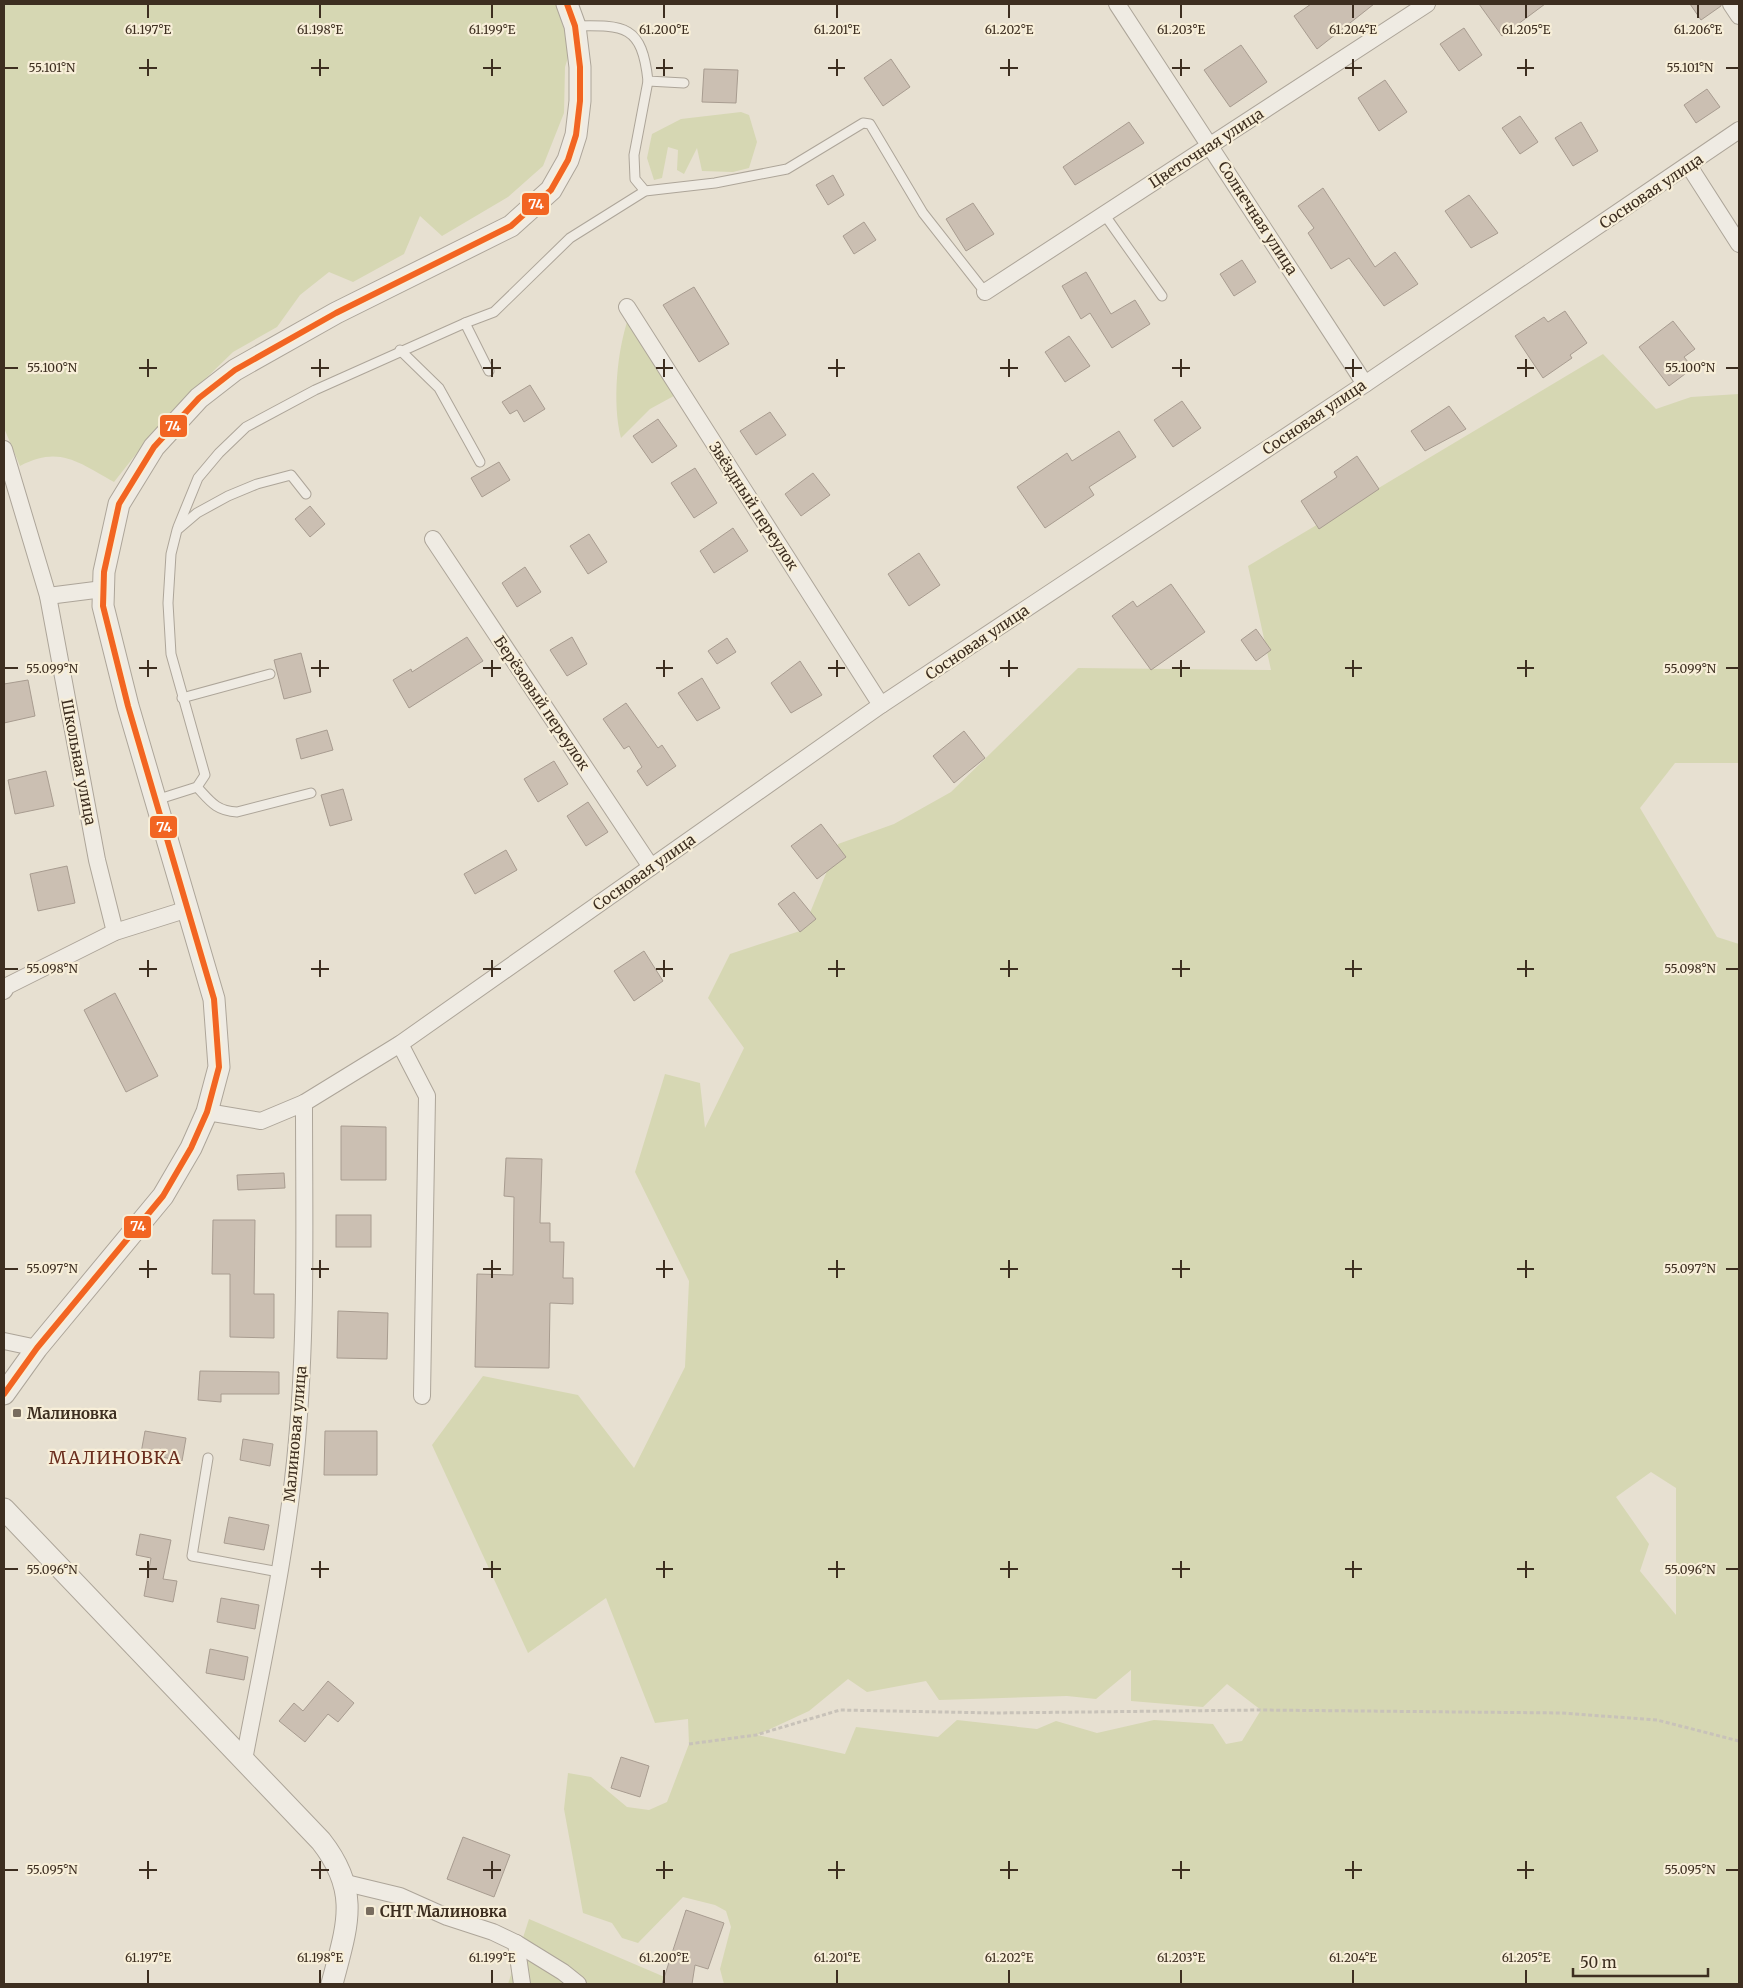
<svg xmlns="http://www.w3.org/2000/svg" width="1743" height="1988" viewBox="0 0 1743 1988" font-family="Merriweather,serif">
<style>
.green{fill:#d6d7b3;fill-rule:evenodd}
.building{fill:#cbbfb2;stroke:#a89c90}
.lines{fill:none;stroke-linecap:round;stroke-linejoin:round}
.service-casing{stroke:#ada599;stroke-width:11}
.minor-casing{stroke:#ada599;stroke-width:18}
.tertiary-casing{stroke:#ada599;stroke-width:23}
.path{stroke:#c8c2b9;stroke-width:3;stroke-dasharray:4 2.5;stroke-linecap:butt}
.service{stroke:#efebe3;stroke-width:9}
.minor{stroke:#efebe3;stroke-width:16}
.tertiary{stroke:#efebe3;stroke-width:21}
.bus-1-casing{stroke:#f7eed8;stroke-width:10}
.bus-1{stroke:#f26522;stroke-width:6}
.ticks{fill:none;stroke:#3d2e20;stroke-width:2}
.poi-dot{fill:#786c5e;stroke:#f7eed8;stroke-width:2}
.labels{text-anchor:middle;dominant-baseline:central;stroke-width:4.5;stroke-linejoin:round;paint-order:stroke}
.street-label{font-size:15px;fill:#3d2e20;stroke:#f7eed8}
.poi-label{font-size:15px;font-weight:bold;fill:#3d2e20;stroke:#f7eed8;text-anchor:start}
.quarter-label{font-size:18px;letter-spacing:1px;fill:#6b2e1e;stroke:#f7eed8}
.ticks-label{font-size:12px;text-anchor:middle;fill:#3d2e20;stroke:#f7eed8;stroke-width:4.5;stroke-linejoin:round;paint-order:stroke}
.line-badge{stroke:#f7eed8;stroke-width:2}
.badge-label{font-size:14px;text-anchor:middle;font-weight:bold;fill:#fff}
</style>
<rect width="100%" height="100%" fill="#e7e0d1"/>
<g class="green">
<path d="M 4,4 L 557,4 L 570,51 L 565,67 L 564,113 L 543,166 L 508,197 L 442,236 L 420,216 L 404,254 L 353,282 L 329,272 L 300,295 L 277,327 L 233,352 L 163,420 L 114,482 C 79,463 60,445 20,466 L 4,428 Z"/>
<polygon points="741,112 749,115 757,142 749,168 733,172 702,171 697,148 684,174 677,170 678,150 668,147 662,178 654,180 647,158 652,134 681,119"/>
<path d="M 629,316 L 681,392 L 650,409 L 621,438 C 612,403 617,350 629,316 Z"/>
<path d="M 1603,354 L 1656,409 L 1691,397 L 1739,394 L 1739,763 L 1675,763 L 1640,808 L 1717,937 L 1739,944 L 1739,1984 L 724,1984 L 720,1969 L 731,1927 L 726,1911 L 715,1905 L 683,1897 L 638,1943 L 622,1938 L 612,1923 L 583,1913 L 564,1809 L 568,1773 L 591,1777 L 627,1807 L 649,1810 L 667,1802 L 689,1744 L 688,1719 L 655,1723 L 606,1598 L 528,1653 L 432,1445 L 483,1376 L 578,1395 L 634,1468 L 685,1367 L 689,1281 L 635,1172 L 665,1074 L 700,1083 L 705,1128 L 744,1048 L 708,998 L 730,954 L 803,930 L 838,844 L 894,824 L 951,792 L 1078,668 L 1271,670 L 1248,566 ZM 1651,1472 L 1676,1488 L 1676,1615 L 1640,1571 L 1649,1544 L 1616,1497 ZM 1131,1670 L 1131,1701 L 1203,1707 L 1227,1684 L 1261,1710 L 1242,1741 L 1226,1744 L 1213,1724 L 1154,1720 L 1097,1733 L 1056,1721 L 1037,1729 L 957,1720 L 938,1737 L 856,1727 L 845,1754 L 757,1735 L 809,1711 L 848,1679 L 867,1692 L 926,1681 L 939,1700 L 1067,1696 L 1096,1699 Z"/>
<polygon points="529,1919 681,1984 508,1984"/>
</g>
<g class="building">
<polygon points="1311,4 1374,4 1317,49 1294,16"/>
<polygon points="1479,4 1545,4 1502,36"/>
<polygon points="1690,4 1721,4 1721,6 1701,20"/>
<polygon points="1464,28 1482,55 1459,71 1440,44"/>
<polygon points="1241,45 1267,82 1230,107 1204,70"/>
<polygon points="891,59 910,87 883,106 864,78"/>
<polygon points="704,69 738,70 736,103 702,102"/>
<polygon points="1385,80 1407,112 1379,131 1358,98"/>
<polygon points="1707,89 1720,107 1696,123 1684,105"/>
<polygon points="1520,116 1538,142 1520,154 1502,128"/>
<polygon points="1129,122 1144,143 1075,185 1063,167"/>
<polygon points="1581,122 1598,151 1573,166 1555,138"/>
<polygon points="833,175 844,195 828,205 816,185"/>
<polygon points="1323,188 1375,267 1395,252 1418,284 1384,306 1349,258 1331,269 1308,233 1314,228 1298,206"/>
<polygon points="1469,195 1498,233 1471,248 1445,211"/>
<polygon points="973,203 994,234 966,251 946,219"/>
<polygon points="864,222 876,240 854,254 843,236"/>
<polygon points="1242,260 1256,282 1234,296 1220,274"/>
<polygon points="1086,272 1111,314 1135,300 1150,324 1112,348 1090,313 1081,319 1062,286"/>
<polygon points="694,287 729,344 699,362 663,305"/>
<polygon points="1565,311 1587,343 1570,355 1572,358 1543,378 1515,336 1544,317 1548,322"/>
<polygon points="1673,321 1695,349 1684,357 1693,368 1669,386 1639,347"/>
<polygon points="1069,336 1090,366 1065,382 1045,352"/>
<polygon points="530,385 545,409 524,422 517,410 510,414 502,402"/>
<polygon points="1182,401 1201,428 1173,447 1154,420"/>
<polygon points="1449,406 1466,429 1425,451 1411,431"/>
<polygon points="770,412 786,435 756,455 740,431"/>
<polygon points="658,419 677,446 652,463 633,436"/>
<polygon points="1119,431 1136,457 1089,487 1094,495 1045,528 1017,487 1067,453 1072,461"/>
<polygon points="1357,456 1379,489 1319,529 1301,501 1337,477 1334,472"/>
<polygon points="499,462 510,480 482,497 471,478"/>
<polygon points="695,468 717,503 694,518 671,483"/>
<polygon points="813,473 830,495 801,516 785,494"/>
<polygon points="310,506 325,524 310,537 295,519"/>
<polygon points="733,528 748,551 714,573 700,551"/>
<polygon points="589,534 607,562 588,574 570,546"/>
<polygon points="919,553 940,585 909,606 888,574"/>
<polygon points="525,567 541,592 517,607 502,583"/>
<polygon points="1171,584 1205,632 1151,670 1112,616 1133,601 1137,607"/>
<polygon points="1256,629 1271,650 1256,661 1241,640"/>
<polygon points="467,637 483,661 409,708 393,680 411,669 412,672"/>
<polygon points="572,637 587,664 567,676 550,650"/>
<polygon points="727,638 736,652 717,664 708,651"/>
<polygon points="301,653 311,692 284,699 274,660"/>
<polygon points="800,661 822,695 791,713 771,683"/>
<polygon points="702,678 720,708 697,721 678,693"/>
<polygon points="28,680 35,716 4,723 4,684"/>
<polygon points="626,703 658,748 662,745 676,766 647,786 637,771 642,767 629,746 624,749 603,719"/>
<polygon points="327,730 333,750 301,759 296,739"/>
<polygon points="964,731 985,758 954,783 933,756"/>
<polygon points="554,761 568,784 538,802 524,779"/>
<polygon points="46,771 54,806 15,814 8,780"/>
<polygon points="343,789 352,820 330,826 321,795"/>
<polygon points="588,802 608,832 586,846 567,816"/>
<polygon points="821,824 846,857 817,879 791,846"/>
<polygon points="506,850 517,870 475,894 464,874"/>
<polygon points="67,866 75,903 38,911 30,874"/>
<polygon points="794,892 816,919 800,932 778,904"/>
<polygon points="644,951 663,981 634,1001 614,971"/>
<polygon points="115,993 158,1076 126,1092 84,1010"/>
<polygon points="341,1126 386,1127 386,1180 341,1180"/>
<polygon points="506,1158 542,1159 540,1223 550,1223 550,1242 564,1242 563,1278 573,1278 573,1304 550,1303 549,1368 475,1367 477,1274 513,1275 514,1197 504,1196"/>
<polygon points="284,1173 285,1188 238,1190 237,1175"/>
<rect x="336" y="1215" width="35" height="32"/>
<polygon points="213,1220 255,1220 254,1294 274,1294 274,1338 230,1337 230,1274 212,1274"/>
<polygon points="338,1311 388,1313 387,1359 337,1358"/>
<polygon points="200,1371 279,1372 279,1394 221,1394 221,1402 198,1400"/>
<polygon points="145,1431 186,1438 182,1461 141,1453"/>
<polygon points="325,1431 377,1431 377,1475 324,1475"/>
<polygon points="243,1439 273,1444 270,1466 240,1460"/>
<polygon points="229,1517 269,1525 264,1550 224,1543"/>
<polygon points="140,1534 171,1540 163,1579 177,1581 173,1602 144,1596 151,1558 136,1555"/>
<polygon points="221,1598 259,1605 255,1629 217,1622"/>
<polygon points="210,1649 248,1657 244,1680 206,1673"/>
<polygon points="328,1681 354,1703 338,1722 328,1714 305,1742 279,1721 294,1703 303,1711"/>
<polygon points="621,1757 649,1766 640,1797 611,1788"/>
<polygon points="463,1837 510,1855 494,1897 447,1879"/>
<polygon points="686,1910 724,1923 708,1969 695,1965 692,1984 662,1984"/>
</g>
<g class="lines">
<defs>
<g id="service">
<path d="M 575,26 C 625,25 642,25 648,81 L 684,83"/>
<polyline points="645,191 635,179 634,155 648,81"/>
<polyline points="1104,214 1162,296"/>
<polyline points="465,323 494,312 570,238 645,191 715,183 787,169 863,123 870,124 923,213 985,292"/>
<polyline points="400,350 439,388 480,462"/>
<polyline points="178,527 198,478 219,453 246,427 315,390 465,323 489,371"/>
<polyline points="182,698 270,674"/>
<path d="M 197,787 C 210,801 216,811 237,812 L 311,793"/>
<polyline points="156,800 197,787 205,775 171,654 168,603 171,554 177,530 197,513 228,496 257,484 291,475 306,494"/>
<polyline points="208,1458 192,1556 279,1572"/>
</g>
<g id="minor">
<polyline points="1117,4 1365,384"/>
<polyline points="1731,4 1739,16"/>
<polyline points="1689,166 1739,244"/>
<polyline points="985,292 1427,4"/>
<polyline points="627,307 881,705"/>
<polyline points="4,449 48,596 97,860 115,932"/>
<polyline points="433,539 651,867"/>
<polyline points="48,596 103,589"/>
<polyline points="4,991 7,986 115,932 188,909"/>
<polyline points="400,1044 427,1096 422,1396"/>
<polyline points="207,1112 261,1121 304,1103 400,1044 881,705 1365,384 1739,130"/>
<polyline points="4,1341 37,1348"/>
<path d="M 244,1760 C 264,1654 288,1547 297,1440 C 307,1328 304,1215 304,1103"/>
<polyline points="346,1883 400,1896 447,1917 493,1932 516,1943 522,1984"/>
<polyline points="516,1943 563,1972 578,1984"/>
</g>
<g id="tertiary">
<polyline points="4,1394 37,1348 163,1196 191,1148 207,1112 219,1067 214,999 128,706 103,606 104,572 119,504 154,447 199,398 235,370 336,313 511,226 551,190 568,160 576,135 580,101 580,67 575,26 567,4"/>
<path d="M 4,1509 L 321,1841 C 361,1892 347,1926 332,1984"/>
</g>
</defs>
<use href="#service" class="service-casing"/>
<use href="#minor" class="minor-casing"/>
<use href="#tertiary" class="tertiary-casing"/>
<polyline class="path" points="689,1744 756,1735 840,1710 995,1713 1261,1710 1562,1713 1657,1720 1739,1741"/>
<use href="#service" class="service"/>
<use href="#minor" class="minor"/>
<use href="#tertiary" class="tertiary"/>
<defs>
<polyline id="bus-1" points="4,1394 37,1348 163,1196 191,1148 207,1112 219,1067 214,999 128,706 103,606 104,572 119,504 154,447 199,398 235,370 336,313 511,226 551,190 568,160 576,135 580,101 580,67 575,26 567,4"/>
</defs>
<use href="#bus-1" class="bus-1-casing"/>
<use href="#bus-1" class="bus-1"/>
</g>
<path class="ticks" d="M 148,5 L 148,18M 320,5 L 320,18M 492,5 L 492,18M 664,5 L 664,18M 837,5 L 837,18M 1009,5 L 1009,18M 1181,5 L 1181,18M 1353,5 L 1353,18M 1526,5 L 1526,18M 1698,5 L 1698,18M 148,59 L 148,76M 320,59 L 320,76M 492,59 L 492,76M 664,59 L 664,76M 837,59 L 837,76M 1009,59 L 1009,76M 1181,59 L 1181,76M 1353,59 L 1353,76M 1526,59 L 1526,76M 5,68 L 18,68M 139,68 L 157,68M 311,68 L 329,68M 483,68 L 501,68M 656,68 L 673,68M 828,68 L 845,68M 1000,68 L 1018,68M 1172,68 L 1190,68M 1345,68 L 1362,68M 1517,68 L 1534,68M 1726,68 L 1738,68M 148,359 L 148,377M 320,359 L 320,377M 492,359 L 492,377M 664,359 L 664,377M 837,359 L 837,377M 1009,359 L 1009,377M 1181,359 L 1181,377M 1353,359 L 1353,377M 1526,359 L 1526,377M 5,368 L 18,368M 139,368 L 157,368M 311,368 L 329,368M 483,368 L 501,368M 656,368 L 673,368M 828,368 L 845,368M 1000,368 L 1018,368M 1172,368 L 1190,368M 1345,368 L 1362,368M 1517,368 L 1534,368M 1726,368 L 1738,368M 148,660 L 148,677M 320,660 L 320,677M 492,660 L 492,677M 664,660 L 664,677M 837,660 L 837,677M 1009,660 L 1009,677M 1181,660 L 1181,677M 1353,660 L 1353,677M 1526,660 L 1526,677M 5,668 L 18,668M 139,668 L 157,668M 311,668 L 329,668M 483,668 L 501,668M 656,668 L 673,668M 828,668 L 845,668M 1000,668 L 1018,668M 1172,668 L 1190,668M 1345,668 L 1362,668M 1517,668 L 1534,668M 1726,668 L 1738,668M 148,960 L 148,977M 320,960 L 320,977M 492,960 L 492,977M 664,960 L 664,977M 837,960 L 837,977M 1009,960 L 1009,977M 1181,960 L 1181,977M 1353,960 L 1353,977M 1526,960 L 1526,977M 5,969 L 18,969M 139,969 L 157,969M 311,969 L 329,969M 483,969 L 501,969M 656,969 L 673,969M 828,969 L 845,969M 1000,969 L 1018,969M 1172,969 L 1190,969M 1345,969 L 1362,969M 1517,969 L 1534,969M 1726,969 L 1738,969M 148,1260 L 148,1278M 320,1260 L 320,1278M 492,1260 L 492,1278M 664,1260 L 664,1278M 837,1260 L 837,1278M 1009,1260 L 1009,1278M 1181,1260 L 1181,1278M 1353,1260 L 1353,1278M 1526,1260 L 1526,1278M 5,1269 L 18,1269M 139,1269 L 157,1269M 311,1269 L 329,1269M 483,1269 L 501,1269M 656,1269 L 673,1269M 828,1269 L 845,1269M 1000,1269 L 1018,1269M 1172,1269 L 1190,1269M 1345,1269 L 1362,1269M 1517,1269 L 1534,1269M 1726,1269 L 1738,1269M 148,1561 L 148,1578M 320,1561 L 320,1578M 492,1561 L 492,1578M 664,1561 L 664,1578M 837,1561 L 837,1578M 1009,1561 L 1009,1578M 1181,1561 L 1181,1578M 1353,1561 L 1353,1578M 1526,1561 L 1526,1578M 5,1569 L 18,1569M 139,1569 L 157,1569M 311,1569 L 329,1569M 483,1569 L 501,1569M 656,1569 L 673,1569M 828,1569 L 845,1569M 1000,1569 L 1018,1569M 1172,1569 L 1190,1569M 1345,1569 L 1362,1569M 1517,1569 L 1534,1569M 1726,1569 L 1738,1569M 148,1861 L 148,1879M 320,1861 L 320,1879M 492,1861 L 492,1879M 664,1861 L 664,1879M 837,1861 L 837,1879M 1009,1861 L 1009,1879M 1181,1861 L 1181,1879M 1353,1861 L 1353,1879M 1526,1861 L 1526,1879M 5,1870 L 18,1870M 139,1870 L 157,1870M 311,1870 L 329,1870M 483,1870 L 501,1870M 656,1870 L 673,1870M 828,1870 L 845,1870M 1000,1870 L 1018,1870M 1172,1870 L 1190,1870M 1345,1870 L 1362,1870M 1517,1870 L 1534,1870M 1726,1870 L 1738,1870M 148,1970 L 148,1983M 320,1970 L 320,1983M 492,1970 L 492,1983M 664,1970 L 664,1983M 837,1970 L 837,1983M 1009,1970 L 1009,1983M 1181,1970 L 1181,1983M 1353,1970 L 1353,1983M 1526,1970 L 1526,1983"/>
<g class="poi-dot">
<rect x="12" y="1408" width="10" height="10" rx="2.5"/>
<rect x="365" y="1906" width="10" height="10" rx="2.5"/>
</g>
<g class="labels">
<g class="street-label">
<text transform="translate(1206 148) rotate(-33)">Цветочная улица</text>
<text transform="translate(1651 191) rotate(-34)">Сосновая улица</text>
<text transform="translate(1258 218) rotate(57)">Солнечная улица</text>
<text transform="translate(1314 417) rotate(-34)">Сосновая улица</text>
<text transform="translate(754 506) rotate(57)">Звёздный переулок</text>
<text transform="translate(977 642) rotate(-34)">Сосновая улица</text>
<text transform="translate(542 703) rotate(56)">Берёзовый переулок</text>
<text transform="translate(79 762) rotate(79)">Школьная улица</text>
<text transform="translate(644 872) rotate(-35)">Сосновая улица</text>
<text transform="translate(295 1434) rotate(-85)">Малиновая улица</text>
</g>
<g class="poi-label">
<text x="27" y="1413">Малиновка</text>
<text x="380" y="1911">СНТ Малиновка</text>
</g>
<g class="quarter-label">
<text x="115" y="1457">МАЛИНОВКА</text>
</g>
</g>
<g class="ticks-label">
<text x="148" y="34">61.197°E</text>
<text x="320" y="34">61.198°E</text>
<text x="492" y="34">61.199°E</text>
<text x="664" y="34">61.200°E</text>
<text x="837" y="34">61.201°E</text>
<text x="1009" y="34">61.202°E</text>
<text x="1181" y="34">61.203°E</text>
<text x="1353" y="34">61.204°E</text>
<text x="1526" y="34">61.205°E</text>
<text x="1698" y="34">61.206°E</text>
<text x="52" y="72">55.101°N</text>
<text x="1690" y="72">55.101°N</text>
<text x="52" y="372">55.100°N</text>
<text x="1690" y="372">55.100°N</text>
<text x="52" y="673">55.099°N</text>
<text x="1690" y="673">55.099°N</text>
<text x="52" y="973">55.098°N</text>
<text x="1690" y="973">55.098°N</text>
<text x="52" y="1273">55.097°N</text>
<text x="1690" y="1273">55.097°N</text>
<text x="52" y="1574">55.096°N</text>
<text x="1690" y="1574">55.096°N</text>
<text x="52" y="1874">55.095°N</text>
<text x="1690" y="1874">55.095°N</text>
<text x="148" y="1962">61.197°E</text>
<text x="320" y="1962">61.198°E</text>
<text x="492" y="1962">61.199°E</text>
<text x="664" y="1962">61.200°E</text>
<text x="837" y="1962">61.201°E</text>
<text x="1009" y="1962">61.202°E</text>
<text x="1181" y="1962">61.203°E</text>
<text x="1353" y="1962">61.204°E</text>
<text x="1526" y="1962">61.205°E</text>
</g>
<g class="line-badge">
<rect x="521" y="192" width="29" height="24" rx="5" fill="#f26522"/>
<rect x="159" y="414" width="29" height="24" rx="5" fill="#f26522"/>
<rect x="149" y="815" width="29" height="24" rx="5" fill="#f26522"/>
<rect x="123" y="1215" width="29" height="24" rx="5" fill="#f26522"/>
</g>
<g class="badge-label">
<text x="536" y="209">74</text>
<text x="173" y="431">74</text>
<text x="164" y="832">74</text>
<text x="138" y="1231">74</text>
</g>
<rect width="1743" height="1988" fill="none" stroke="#3d2e20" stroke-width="10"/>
<path d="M1573 1968v8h135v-8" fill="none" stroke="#3d2e20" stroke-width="2.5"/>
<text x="1580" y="1968" font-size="15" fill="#3d2e20" stroke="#f7eed8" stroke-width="4" paint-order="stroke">50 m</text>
</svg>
